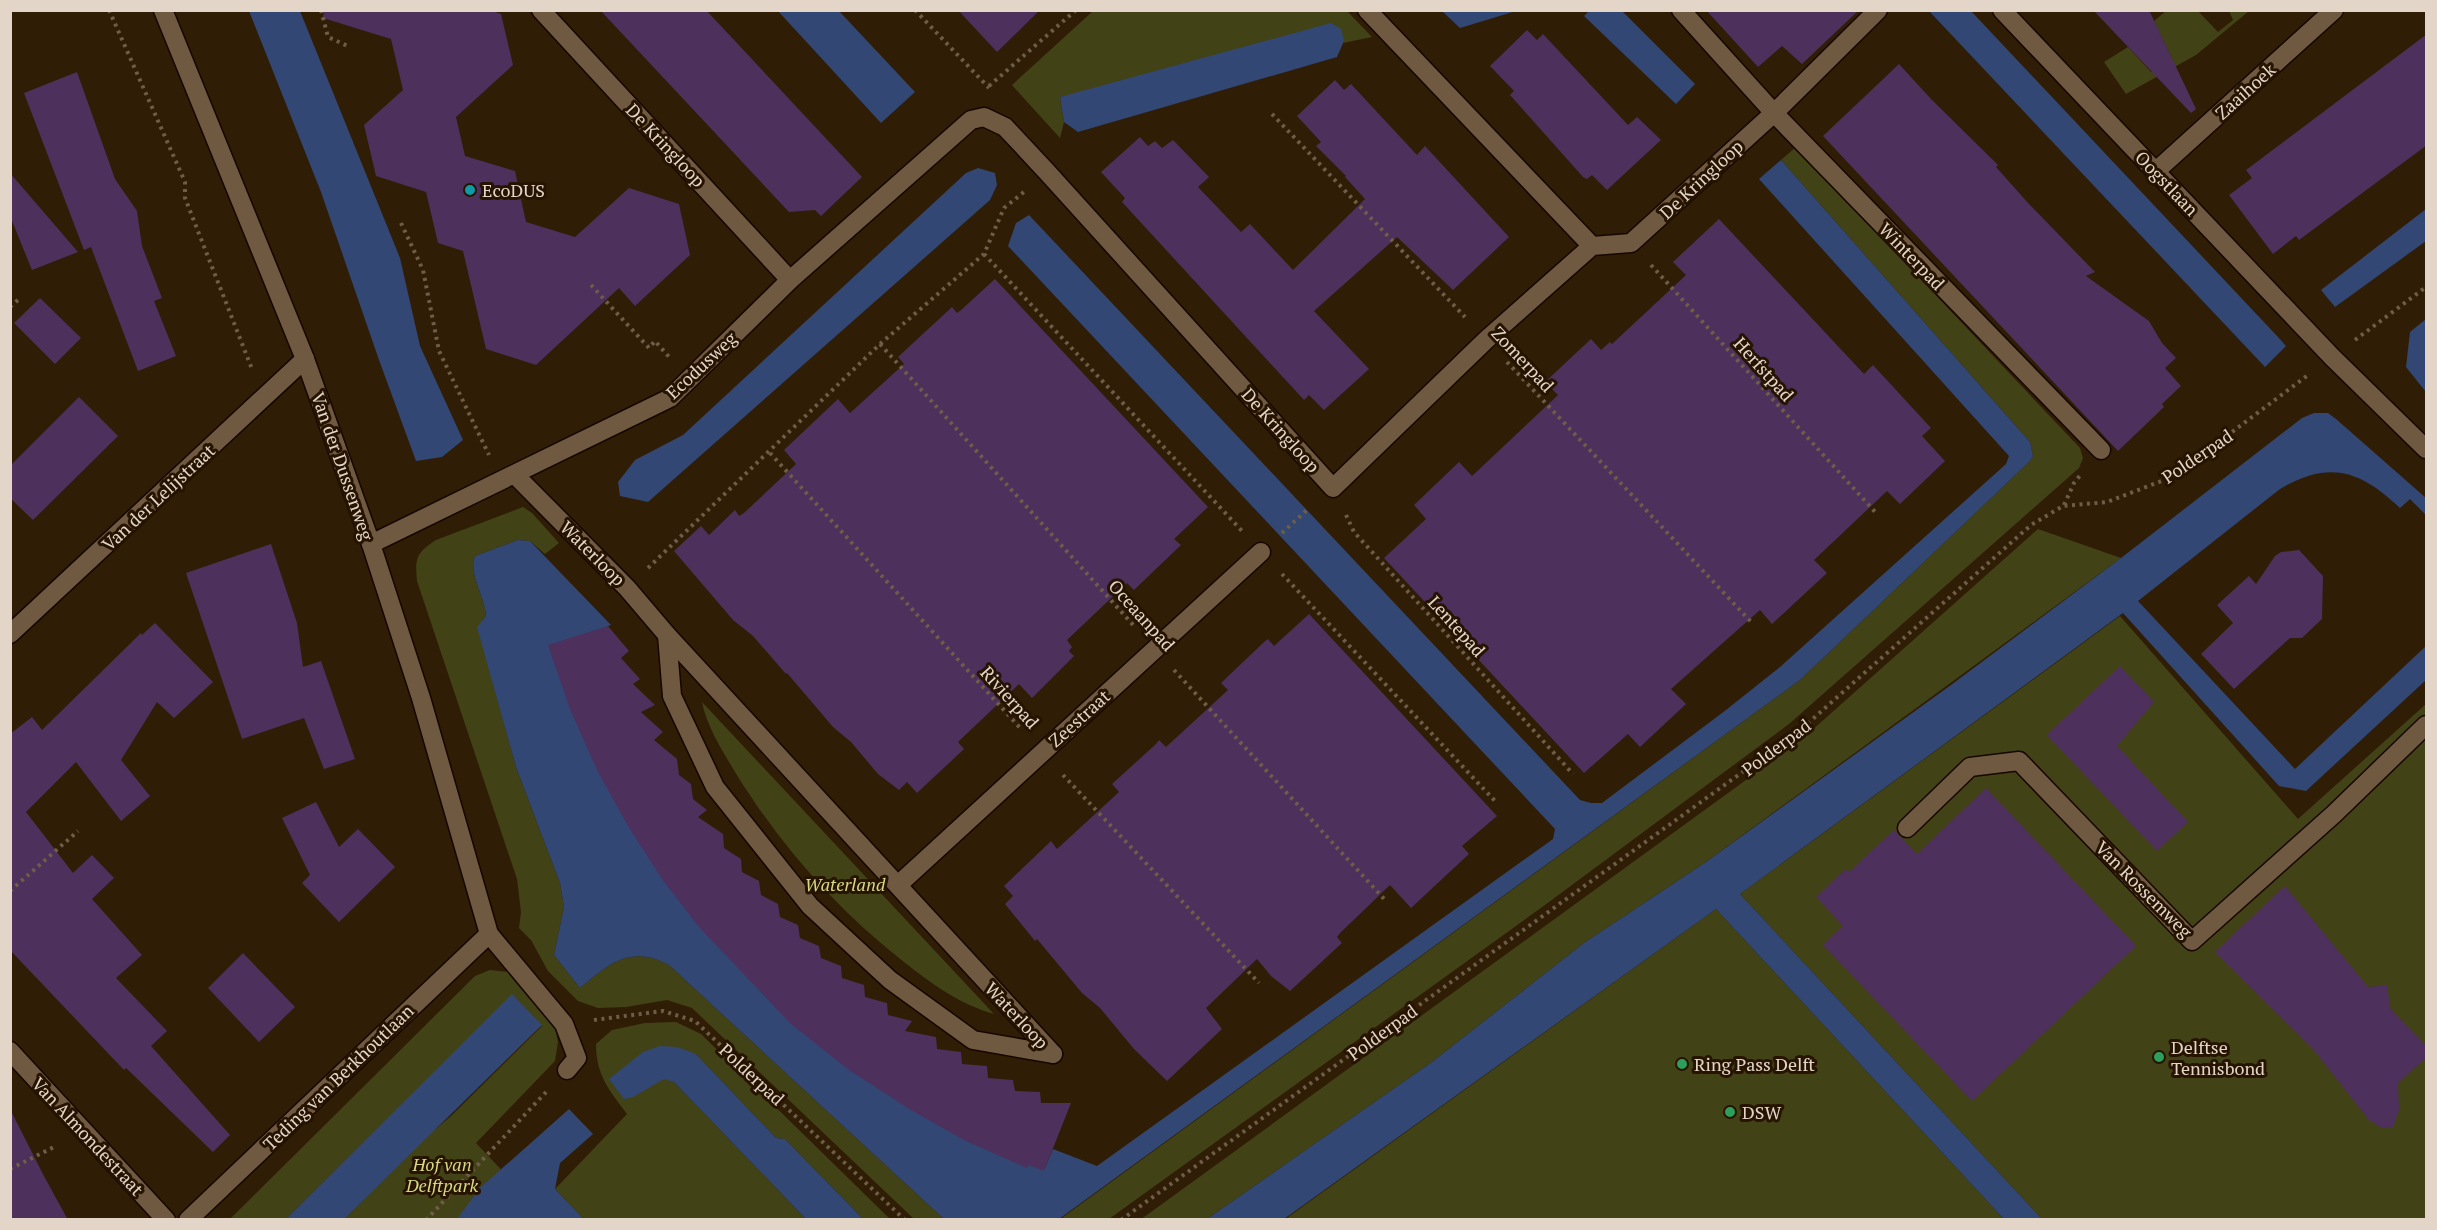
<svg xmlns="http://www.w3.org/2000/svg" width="2437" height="1230" viewBox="0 0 2437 1230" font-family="'PT Serif',serif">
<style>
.green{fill:#424217}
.water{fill:#324774}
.building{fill:#4d305b}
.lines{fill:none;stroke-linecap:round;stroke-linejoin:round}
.minor-casing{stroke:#170600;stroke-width:21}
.path{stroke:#6e5d48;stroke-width:4;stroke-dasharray:3 4.5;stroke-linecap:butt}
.minor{stroke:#6f5941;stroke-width:18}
.culture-dot{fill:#0f9aa8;stroke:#261300;stroke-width:2}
.leisure-dot{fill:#2e9e5b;stroke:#261300;stroke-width:2}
.labels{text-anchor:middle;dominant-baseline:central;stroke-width:6;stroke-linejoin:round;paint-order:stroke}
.street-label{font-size:18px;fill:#e3d6c8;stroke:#261300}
.poi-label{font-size:18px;fill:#e3d6c8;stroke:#261300;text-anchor:start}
.park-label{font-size:18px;font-style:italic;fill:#d7da83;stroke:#261300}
</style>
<rect width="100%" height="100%" fill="#301d05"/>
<g class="green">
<polygon points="1093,11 1347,11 1372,37 1343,43 1344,41 1060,97 1064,122 1060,138 1012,85"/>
<polygon points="2166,11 2198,11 2218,32 2233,20 2229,11 2249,11 2196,55 2126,94 2104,62 2128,47 2151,72 2173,61 2154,21"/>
<polygon points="1796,147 2080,448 2083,458 2079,468 1789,724 1545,905 1109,1219 1059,1220 1800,680 2030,461 2033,456 2030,442 1781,160"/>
<path d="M 523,507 L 532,513 L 559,543 L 545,554 L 530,541 L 518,540 L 475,556 C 468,575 485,596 486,616 L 478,627 L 516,767 L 560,883 L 564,907 L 554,955 L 580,988 C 609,964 630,944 669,965 L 944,1219 L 914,1219 L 692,1008 L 667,1000 L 626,1007 L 598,1008 L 578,1001 L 548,971 L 531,940 L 519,928 L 521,912 L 517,879 L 417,581 C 415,558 416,553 436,540 Z"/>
<polygon points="2038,529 2121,558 1706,862 1584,943 1432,1062 1207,1219 1140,1220 1801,740"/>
<polygon points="2120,616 2298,819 2426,704 2426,1219 2042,1219 1740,894"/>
<path d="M 702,702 L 994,1014 C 959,1004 932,984 904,962 C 836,909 780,845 735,772 C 722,750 707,727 702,702 Z"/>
<polygon points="1716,909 2004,1219 1284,1220"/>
<polygon points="490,970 508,972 553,1019 558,1042 555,1061 476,1143 548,1219 330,1219 451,1116 542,1026 512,995 286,1219 229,1220 475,976"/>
<path d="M 676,1022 L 701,1034 L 890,1219 L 863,1219 L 785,1139 L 776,1138 L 696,1054 L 652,1084 L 663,1077 L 674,1082 L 806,1219 L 584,1219 L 555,1189 L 627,1114 C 609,1090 596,1075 596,1044 L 612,1030 L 645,1023 Z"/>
</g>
<g class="water">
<polygon points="249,11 300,11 400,258 420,346 463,440 442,457 416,461 379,360 321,192"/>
<polygon points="778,11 839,11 915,92 881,123"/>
<polygon points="1442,11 1516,11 1460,28"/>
<polygon points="1589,11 1622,11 1695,84 1676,104 1584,16"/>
<polygon points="1929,11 1971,11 2278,337 2286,346 2265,367"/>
<polygon points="1331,23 1341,29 1344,41 1337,57 1078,132 1064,122 1060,97"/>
<path d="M 1781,160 L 2030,442 L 2033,456 L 2030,461 L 1800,680 L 1059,1219 L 944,1219 L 669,965 C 630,944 609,964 580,988 L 554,955 L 564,907 L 560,883 L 516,767 L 477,627 L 486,616 C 485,596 468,575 475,556 L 518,540 L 530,541 L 611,625 L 556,647 L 610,777 L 1045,1168 L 1053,1149 L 1097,1166 L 1553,839 L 1555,829 L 1008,246 L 1016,223 L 1029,215 L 1580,800 L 1591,803 L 1602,803 L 1726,710 L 1780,667 L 2006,464 L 2009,456 L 1759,179 Z"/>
<polygon points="978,168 995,173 997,185 990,200 648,502 620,496 618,482 635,460 683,435 966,173"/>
<polygon points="2426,209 2426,241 2335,307 2321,290"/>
<polygon points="2426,319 2426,392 2406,367 2410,332"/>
<path d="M 2314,413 L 2328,413 L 2336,419 L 2426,498 L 2426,515 L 2410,499 L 2400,508 C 2360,470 2329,460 2280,489 L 2138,601 L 2295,769 L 2426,646 L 2426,680 L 2306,791 L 2279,786 L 2123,613 L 1740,894 L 2042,1219 L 2004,1219 L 1716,909 L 1284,1219 L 1207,1219 L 1432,1062 L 1584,943 L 1706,862 L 1951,685 L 2121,558 L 2302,418 Z"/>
<polygon points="512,994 542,1025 344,1219 286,1219"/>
<polygon points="660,1046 677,1047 696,1054 776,1138 785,1139 863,1219 806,1219 674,1082 664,1079 633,1097 624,1099 609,1079 643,1052"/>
<polygon points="569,1109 593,1134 560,1163 555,1189 584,1219 457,1219 480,1188"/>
</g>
<g class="building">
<polygon points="324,10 490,10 501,14 513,65 456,117 465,156 515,171 526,222 575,237 629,188 679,204 690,255 635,306 619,288 536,365 486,349 463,251 438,243 426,192 376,176 364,125 403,90 391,39 323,18"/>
<polygon points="600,10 706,10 862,177 821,216 815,210 789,212"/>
<polygon points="958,10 1040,10 997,52"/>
<polygon points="1706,10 1859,10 1802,64 1782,46 1758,67"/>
<polygon points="2093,10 2149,10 2196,109 2191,113"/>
<polygon points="1527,30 1537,40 1543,34 1628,125 1637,117 1661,140 1607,190 1592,175 1587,179 1583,177 1510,95 1514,91 1490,66"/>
<polygon points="2427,34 2427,145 2299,240 2296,236 2273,254 2229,195 2252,178 2246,170"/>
<polygon points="1899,64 1931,99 1998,165 1996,167 2029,204 2095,272 2086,276 2149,321 2162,343 2176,358 2165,368 2181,386 2162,404 2164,407 2118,451 1823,136"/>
<polygon points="77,72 115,179 137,211 142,246 162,298 154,301 176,356 138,371 91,247 84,250 24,93"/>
<polygon points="1335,80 1344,90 1351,84 1417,155 1425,146 1509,237 1453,290 1397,237 1314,311 1369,369 1324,410 1309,395 1304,400 1122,202 1125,198 1101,172 1140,137 1148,146 1155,141 1162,148 1173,140 1209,177 1198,187 1241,232 1250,224 1293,270 1365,199 1345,177 1346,176 1316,146 1321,142 1297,116"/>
<polygon points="10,173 78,252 32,270 10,216"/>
<polygon points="1719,219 1864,374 1873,365 1931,428 1922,436 1945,461 1900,504 1887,491 1814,560 1827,573 1772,624 1760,610 1671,689 1686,704 1640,747 1628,734 1584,773 1384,558 1426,519 1414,505 1459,462 1472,476 1558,395 1545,382 1591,339 1601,350 1610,342 1612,344 1686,275 1673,262"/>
<polygon points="995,279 1208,507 1174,539 1181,545 1134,590 1127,583 1067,640 1072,647 1069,651 1074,656 1032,698 1019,684 958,742 964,749 917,793 907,782 899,790 878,774 851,742 833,727 787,673 786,674 753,636 733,620 674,551 701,526 709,535 735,510 739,516 744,513 796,464 784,450 838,399 850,413 904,364 898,357 952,307 957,313 961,310"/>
<polygon points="40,298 81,338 55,364 14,323"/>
<polygon points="79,397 118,436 33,520 10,498 10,466"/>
<polygon points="271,544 297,623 303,667 321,661 355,759 324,769 304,718 242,739 186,573"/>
<polygon points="2299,550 2323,576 2322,619 2302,638 2290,638 2234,689 2201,654 2233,623 2217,605 2249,576 2256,584 2275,556 2281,552"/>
<polygon points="1309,614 1497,816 1462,846 1469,854 1411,908 1390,885 1340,933 1337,937 1342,943 1290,991 1271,976 1257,959 1206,1008 1222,1029 1167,1081 1134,1049 1100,1008 1082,993 1037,939 1035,941 1005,904 1013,896 1004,886 1051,841 1057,849 1119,792 1112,784 1156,744 1159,740 1166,747 1228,690 1221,683 1264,642 1268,639 1274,646"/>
<polygon points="155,623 213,682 174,718 157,702 121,760 150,796 121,821 76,762 26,812 73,873 92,855 114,878 92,899 142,955 116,978 167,1031 151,1046 230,1135 213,1152 126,1068 124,1070 10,950 10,734 32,717 42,730 141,633 142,635"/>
<polygon points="608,626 629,651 621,658 640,679 633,684 655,705 641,712 663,732 654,740 677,759 679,775 691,784 693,799 707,810 698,817 723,834 724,848 741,859 742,872 759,881 761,895 778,904 780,917 798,925 800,938 819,946 821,958 841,966 842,978 864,985 865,997 887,1003 888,1015 912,1021 905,1031 936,1037 937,1049 961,1052 962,1064 987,1066 988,1078 1013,1080 1015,1091 1040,1092 1041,1103 1071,1103 1044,1171 1029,1165 1027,1168 964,1140 911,1110 849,1070 791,1024 699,927 662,879 628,826 597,770 570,709 548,645"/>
<polygon points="2120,666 2154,702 2117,746 2188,822 2157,851 2047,735"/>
<polygon points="1986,788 2136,946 1972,1101 1823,945 1843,926 1816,897 1846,869 1849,872 1894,830 1917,854"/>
<polygon points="316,802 339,847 358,829 395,867 339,922 302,883 310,875 282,818"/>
<polygon points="2285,886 2368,987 2387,985 2390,1008 2427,1047 2427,1057 2398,1083 2399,1110 2393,1127 2382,1128 2369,1120 2313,1049 2215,952"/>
<polygon points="243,953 295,1007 259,1042 208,988"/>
<polygon points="10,1109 45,1178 68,1220 10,1220"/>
</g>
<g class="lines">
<defs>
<g id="minor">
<polyline points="163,10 305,359 371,544 421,698 489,934 564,1024 577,1058 567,1070"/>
<polyline points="541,10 790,280"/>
<polyline points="1367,10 1592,246"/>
<polyline points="1681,10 1774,113 2101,450"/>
<polyline points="2002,10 2332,357 2426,449"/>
<polyline points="2156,171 2334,10"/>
<polyline points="515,475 627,588 667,635 1053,1054"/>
<polyline points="371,544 670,398 790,280 971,120 984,117 1005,127 1047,172 1333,488 1486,340 1592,246 1631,243 1774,113 1878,10"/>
<polyline points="10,634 305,359"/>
<polyline points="667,635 672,696 715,787 810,906 890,980 973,1040 1053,1054"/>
<polyline points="1907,828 1970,767 2019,761 2192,941 2334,814 2426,725"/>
<polyline points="898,885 1261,552"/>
<polyline points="10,1051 166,1220"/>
<polyline points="188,1220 489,934"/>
</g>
</defs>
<use href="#minor" class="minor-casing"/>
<g class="path">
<polyline points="109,10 185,182 185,198 252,369"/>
<polyline points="321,10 328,37 350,47"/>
<polyline points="915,10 989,88"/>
<polyline points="989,86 1076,10"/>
<polyline points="1272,114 1465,317"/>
<polyline points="401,223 423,270 439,351 489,455"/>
<polyline points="984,254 1242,531"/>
<polyline points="1651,265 1876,513"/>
<polyline points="591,285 649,348 655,341 670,358"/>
<polyline points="10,307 18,300"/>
<polyline points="2355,340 2426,287"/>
<polyline points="880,344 1135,627"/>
<polyline points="1507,362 1753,624"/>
<polyline points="770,453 1022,730"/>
<polyline points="2064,505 2074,483 2082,473"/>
<polyline points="1346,515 1354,532 1573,774"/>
<polyline points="1282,533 1309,508"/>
<polyline points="648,568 880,344 984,254 1004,208 1024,192"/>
<polyline points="1282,574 1495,801"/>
<polyline points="1174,670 1386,901"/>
<polyline points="1063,775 1259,983"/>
<polyline points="10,891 78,831"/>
<polyline points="594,1020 663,1011 695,1021 905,1220"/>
<polyline points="10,1169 56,1146"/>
<polyline points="426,1220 548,1090"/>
<polyline points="1121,1220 1798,732 2031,525 2063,506 2107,502 2172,477 2308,375"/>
</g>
<use href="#minor" class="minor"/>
</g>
<circle class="culture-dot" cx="470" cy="190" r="6"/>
<g class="leisure-dot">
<circle cx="2159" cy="1057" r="6"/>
<circle cx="1682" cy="1064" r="6"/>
<circle cx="1730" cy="1112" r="6"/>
</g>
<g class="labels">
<g class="street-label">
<text transform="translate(2245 91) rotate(-42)">Zaaihoek</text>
<text transform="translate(666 145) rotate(47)">De Kringloop</text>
<text transform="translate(1701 179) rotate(-43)">De Kringloop</text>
<text transform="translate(2167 183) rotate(46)">Oogstlaan</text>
<text transform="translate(1912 256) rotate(46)">Winterpad</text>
<text transform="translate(1523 359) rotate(47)">Zomerpad</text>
<text transform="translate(701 365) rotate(-43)">Ecodusweg</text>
<text transform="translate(1764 369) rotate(48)">Herfstpad</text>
<text transform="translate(1281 430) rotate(48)">De Kringloop</text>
<text transform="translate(2197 456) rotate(-34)">Polderpad</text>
<text transform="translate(343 466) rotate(71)">Van der Dussenweg</text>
<text transform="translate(158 497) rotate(-43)">Van der Lelijstraat</text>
<text transform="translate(593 553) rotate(45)">Waterloop</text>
<text transform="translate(1142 615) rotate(48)">Oceaanpad</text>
<text transform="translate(1457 626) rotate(48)">Lentepad</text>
<text transform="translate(1010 697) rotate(48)">Rivierpad</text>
<text transform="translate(1079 718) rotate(-42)">Zeestraat</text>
<text transform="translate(1776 747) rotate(-37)">Polderpad</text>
<text transform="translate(2144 889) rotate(45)">Van Rossemweg</text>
<text transform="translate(1017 1015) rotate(47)">Waterloop</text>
<text transform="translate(1382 1032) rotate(-36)">Polderpad</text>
<text transform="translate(752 1074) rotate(43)">Polderpad</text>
<text transform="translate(338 1077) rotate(-44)">Teding van Berkhoutlaan</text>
<text transform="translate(88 1136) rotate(47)">Van Almondestraat</text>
</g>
<g class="poi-label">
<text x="482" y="190">EcoDUS</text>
<text x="2171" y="1047">Delftse<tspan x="2171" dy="21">Tennisbond</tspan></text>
<text x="1694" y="1064">Ring Pass Delft</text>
<text x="1742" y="1112">DSW</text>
</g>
<g class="park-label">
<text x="845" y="884">Waterland</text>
<text x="442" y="1164">Hof van<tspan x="442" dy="21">Delftpark</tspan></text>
</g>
</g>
<rect width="2437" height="1230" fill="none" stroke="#e3d6c8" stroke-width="24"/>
</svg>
